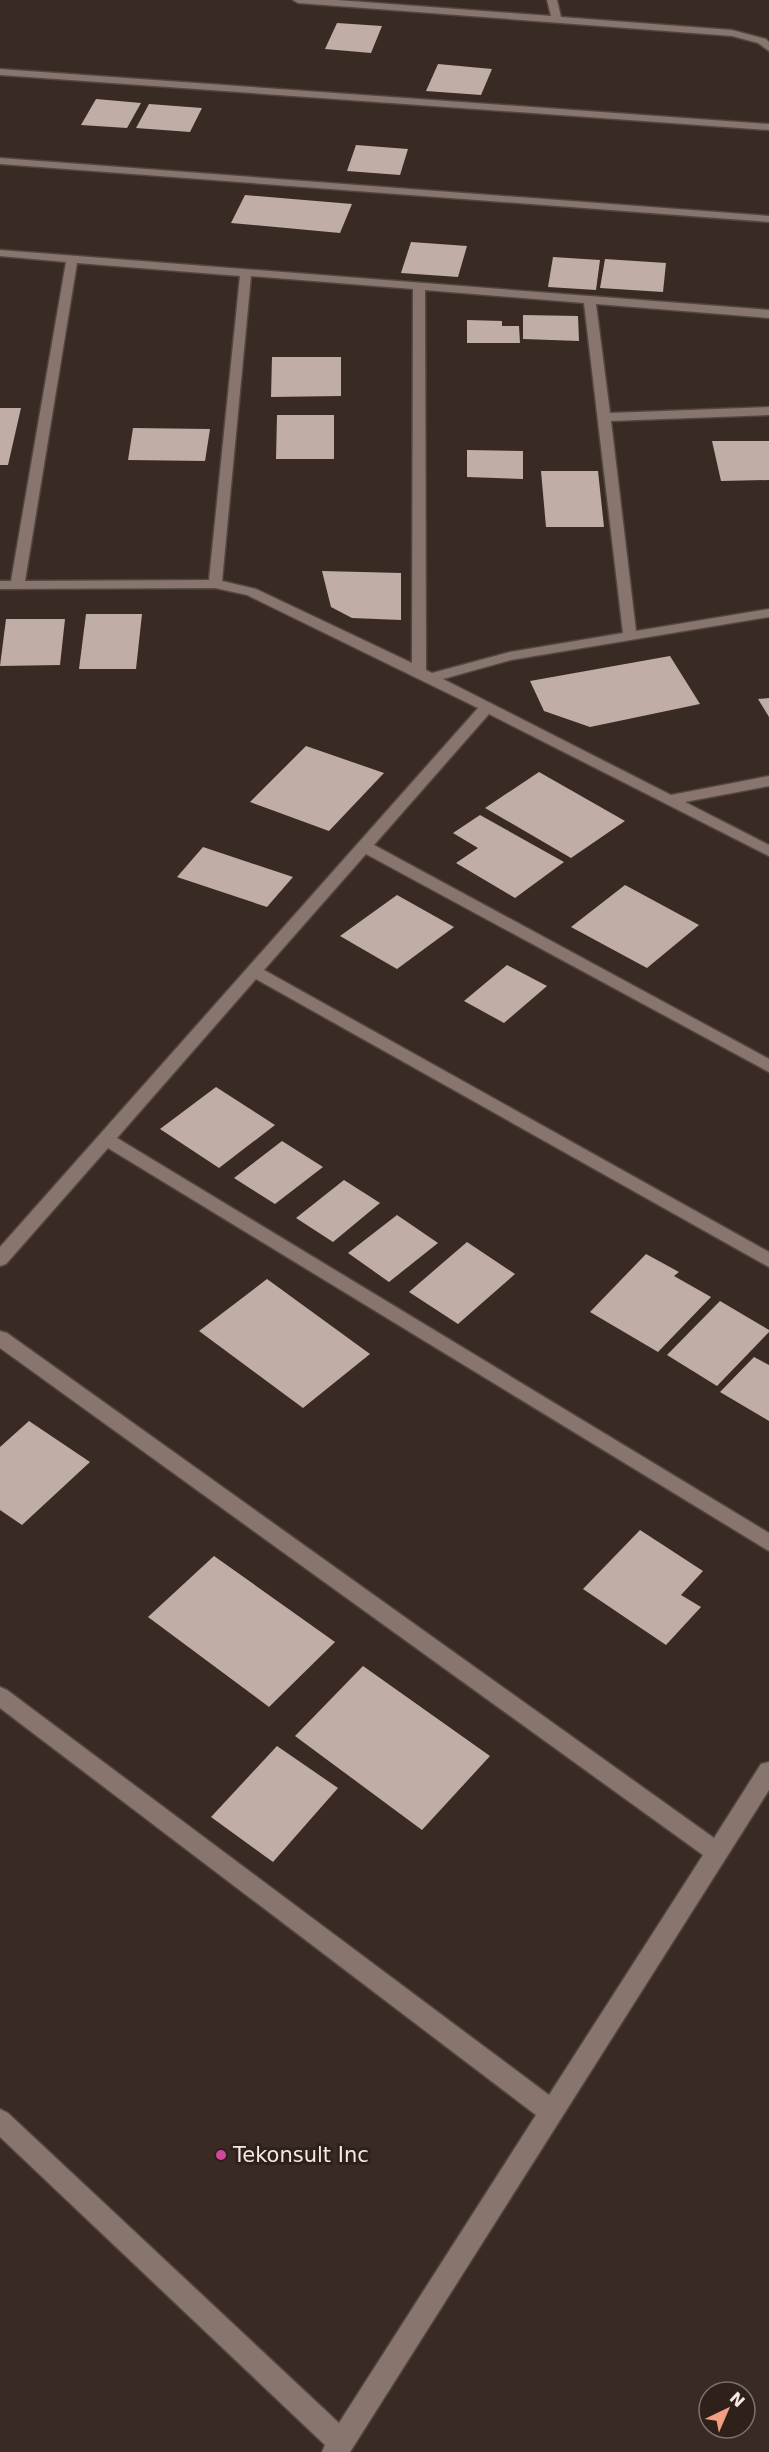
<svg xmlns="http://www.w3.org/2000/svg" width="769" height="2452" viewBox="0 0 769 2452" font-family="'DejaVu Sans',sans-serif">
<style>
.building{fill:#c0ada5}
.lines{fill:none;stroke-linecap:round;stroke-linejoin:round}
.minor-casing{stroke:#534641;stroke-width:3}
.minor{fill:#87756e;fill-rule:evenodd}
.hotel-dot{fill:#d1479c;stroke:#2f211a;stroke-width:2}
.labels{text-anchor:middle;dominant-baseline:central;stroke-width:6;stroke-linejoin:round;paint-order:stroke}
.near-poi-label{font-size:21px;fill:#f3e9e5;stroke:#2f211a;text-anchor:start}
</style>
<rect width="100%" height="100%" fill="#392b24"/>
<g class="building">
<polygon points="337,23 382,26 371,53 325,49"/>
<polygon points="438,64 492,69 481,95 426,91"/>
<polygon points="96,99 141,103 127,128 81,125"/>
<polygon points="149,104 202,108 190,132 136,128"/>
<polygon points="356,145 408,149 400,175 347,171"/>
<polygon points="245,195 352,204 340,233 231,223"/>
<polygon points="411,242 467,246 458,277 401,273"/>
<polygon points="553,257 600,260 596,290 548,287"/>
<polygon points="605,259 666,263 663,292 600,288"/>
<polygon points="523,315 578,316 579,341 523,339"/>
<polygon points="467,320 502,321 502,326 519,326 520,343 467,343"/>
<polygon points="272,357 341,357 341,396 271,397"/>
<polygon points="0,408 21,408 8,465 0,465"/>
<polygon points="277,415 334,415 334,459 276,459"/>
<polygon points="133,428 210,429 205,461 128,460"/>
<polygon points="712,441 769,441 769,480 721,481"/>
<polygon points="467,450 523,451 523,479 467,477"/>
<polygon points="541,471 598,471 604,527 546,527"/>
<polygon points="322,571 401,573 401,620 352,618 331,607"/>
<polygon points="86,614 142,614 136,669 79,669"/>
<polygon points="6,619 65,619 60,665 0,666"/>
<polygon points="670,656 700,704 590,727 544,711 530,681"/>
<polygon points="769,698 769,717 758,699"/>
<polygon points="306,746 384,773 329,831 250,802"/>
<polygon points="539,772 625,821 571,858 485,808"/>
<polygon points="480,815 564,862 515,898 456,863 478,848 453,833"/>
<polygon points="203,847 293,877 267,907 177,877"/>
<polygon points="625,885 699,925 647,968 571,927"/>
<polygon points="397,895 454,927 397,969 340,936"/>
<polygon points="507,965 547,986 504,1023 464,1001"/>
<polygon points="216,1087 275,1125 219,1168 160,1129"/>
<polygon points="282,1141 323,1167 275,1204 234,1178"/>
<polygon points="344,1180 380,1203 333,1242 296,1218"/>
<polygon points="397,1215 438,1243 389,1282 348,1253"/>
<polygon points="467,1242 515,1274 458,1324 409,1292"/>
<polygon points="646,1254 679,1272 674,1276 711,1297 658,1352 590,1312"/>
<polygon points="267,1279 370,1354 303,1408 199,1331"/>
<polygon points="720,1301 769,1330 769,1332 717,1386 667,1355"/>
<polygon points="754,1357 769,1365 769,1421 720,1392"/>
<polygon points="29,1421 90,1462 22,1525 0,1510 0,1447"/>
<polygon points="640,1530 703,1571 681,1595 701,1607 666,1645 583,1589"/>
<polygon points="214,1556 335,1642 269,1707 148,1617"/>
<polygon points="363,1666 490,1756 422,1830 295,1736"/>
<polygon points="277,1746 338,1788 273,1862 211,1817"/>
</g>
<g class="lines">
<defs>
<g id="minor">
<polygon points="293,0 337,0 551,16 547,0 557,0 561,17 732,30 766,39 769,42 769,51 758,43 732,36 298,3"/>
<polygon points="0,69 769,124 769,130 0,75"/>
<polygon points="0,158 769,216 769,222 0,164"/>
<path d="M 0,250 L 769,310 L 769,318 L 596,304 L 610,413 L 769,407 L 769,415 L 611,421 L 636,631 L 769,609 L 769,617 L 511,660 L 443,679 L 671,795 L 769,776 L 769,786 L 685,802 L 769,845 L 769,856 L 489,714 L 374,845 L 769,1059 L 769,1072 L 366,854 L 264,970 L 769,1252 L 769,1267 L 256,979 L 117,1138 L 769,1533 L 769,1551 L 108,1148 L 6,1264 L 0,1266 L 0,1247 L 478,708 L 247,595 L 215,588 L 0,589 L 0,581 L 11,581 L 66,262 L 0,256 ZM 77,263 L 240,276 L 209,580 L 25,581 ZM 251,276 L 413,289 L 412,663 L 256,589 L 222,581 ZM 425,290 L 584,303 L 623,633 L 510,652 L 432,673 L 426,670 Z"/>
<polygon points="0,1331 7,1333 714,1838 761,1764 769,1762 769,1790 350,2452 322,2452 325,2445 0,2137 0,2109 8,2113 339,2423 536,2115 0,1708 0,1687 7,1690 549,2095 703,1855 0,1348"/>
</g>
</defs>
<use href="#minor" class="minor-casing"/>
<use href="#minor" class="minor"/>
</g>
<circle class="hotel-dot" cx="221" cy="2155" r="6"/>
<g class="labels">
<g class="near-poi-label">
<text x="233" y="2155">Tekonsult Inc</text>
</g>
</g>
<g transform="translate(727 2410) rotate(44)"><circle r="28" fill="#2f211a" stroke="#7d716b" stroke-width="1.5"/>
<path d="M0-4.5L10 22L0 15L-10 22Z" fill="#f39f83"/>
<text y="-9" font-size="16" font-weight="bold" text-anchor="middle" fill="#f3e9e5">N</text>
</g>
</svg>
